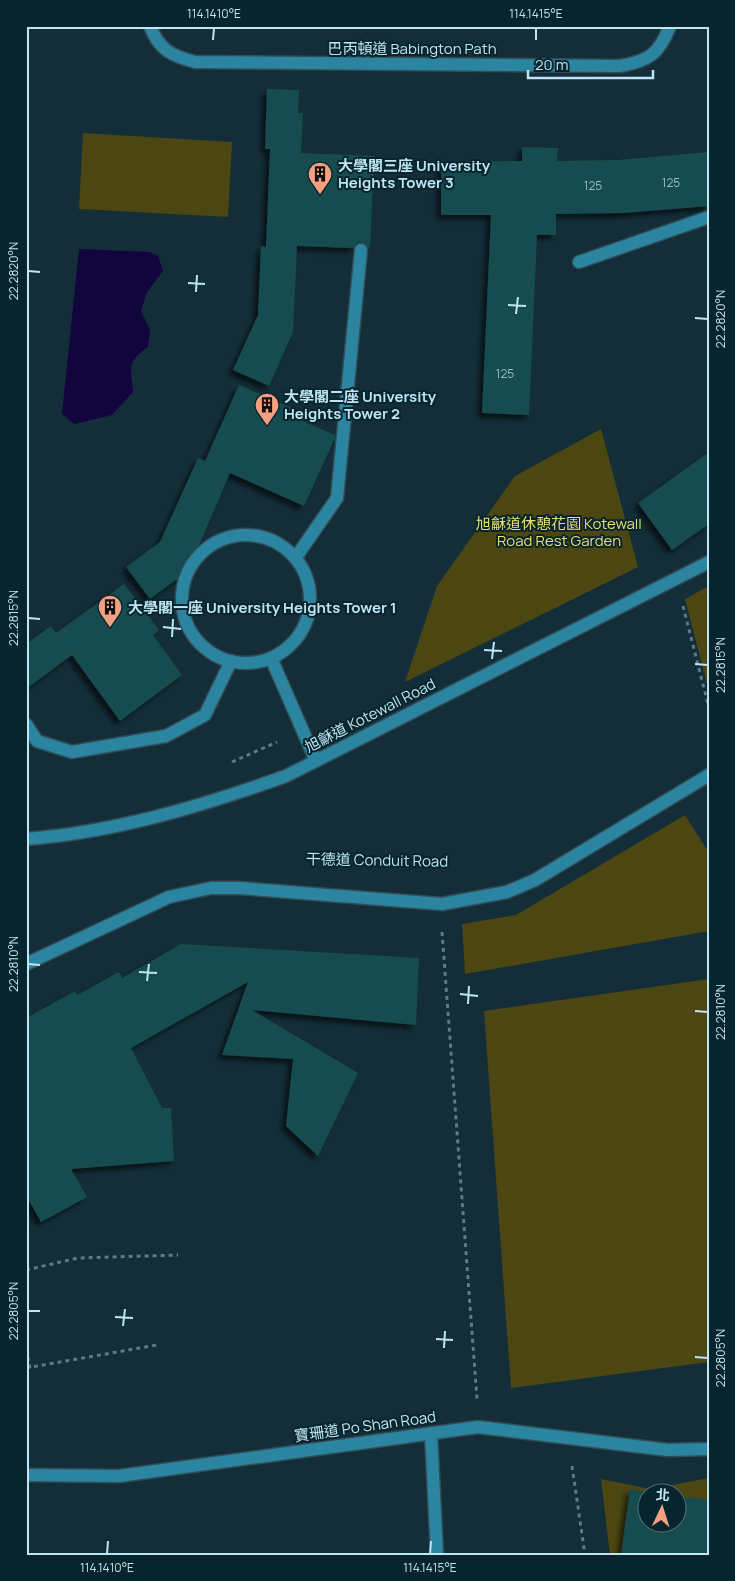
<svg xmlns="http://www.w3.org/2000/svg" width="735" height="1581" viewBox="0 0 735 1581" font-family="Manrope,'Noto Sans TC',sans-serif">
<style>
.green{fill:#4c4612;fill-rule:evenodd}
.water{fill:#12053d}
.building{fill:#164c50;filter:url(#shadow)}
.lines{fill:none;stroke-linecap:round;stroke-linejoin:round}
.minor-casing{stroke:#314c56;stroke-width:15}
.path{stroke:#5b7b87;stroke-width:3;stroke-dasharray:4 4;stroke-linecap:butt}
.minor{stroke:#2b85a1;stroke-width:12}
.ticks{fill:none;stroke:#bde5f4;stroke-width:2}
.labels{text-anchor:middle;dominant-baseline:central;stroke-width:4;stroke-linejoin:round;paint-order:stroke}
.number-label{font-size:12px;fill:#93bfcb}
.street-label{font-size:15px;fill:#bde5f4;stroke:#08242d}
.poi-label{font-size:15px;font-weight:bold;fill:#bde5f4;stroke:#08242d;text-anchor:start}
.park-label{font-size:15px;fill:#ecdf75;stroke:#08242d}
.neatline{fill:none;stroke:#bde5f4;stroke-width:2}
.ticks-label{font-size:12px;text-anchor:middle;fill:#bde5f4}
</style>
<defs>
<filter id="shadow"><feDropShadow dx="-4.5" dy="4.5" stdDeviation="2.5" flood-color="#0009"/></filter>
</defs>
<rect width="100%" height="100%" fill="#132e38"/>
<g class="green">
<polygon points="83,133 232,142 228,217 79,209"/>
<polygon points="601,429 638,567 405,682 437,586 515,476"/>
<polygon points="709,586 709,692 685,599"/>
<polygon points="685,815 709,853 709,931 465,974 462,924 516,915"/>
<polygon points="709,979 709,1362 511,1388 484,1011"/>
<path d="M 709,1478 L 709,1555 L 610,1555 L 601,1479 L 650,1489 ZM 648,1494 L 678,1494 L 678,1524 L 648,1524 Z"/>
</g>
<path class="water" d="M 79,249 L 149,252 L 158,256 L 163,271 L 147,292 L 141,311 L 150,330 L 148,347 C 126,362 131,368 133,392 L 112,415 L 74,424 L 62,414 Z"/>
<g class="building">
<polygon points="267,89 299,90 298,113 303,113 301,153 374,156 370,249 366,244 361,242 357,243 353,248 297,246 293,332 269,386 233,370 258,315 261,246 266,247 270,149 265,149"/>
<polygon points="522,147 558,148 557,161 618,160 709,152 709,206 624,213 556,214 556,235 537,235 529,415 482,413 491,215 441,215 441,162 522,161"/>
<polygon points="239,385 294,409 291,416 335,435 335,438 304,506 230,473 188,571 150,599 126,567 160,542 198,458 205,461"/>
<polygon points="709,452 709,524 672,550 638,503"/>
<polygon points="124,584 159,630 153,635 182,675 120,721 72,655 26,689 26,644 51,626 56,633"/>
<polygon points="181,944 419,958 416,1025 252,1010 358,1073 318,1156 286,1126 293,1059 222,1055 248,982 131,1048 162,1108 171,1108 174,1161 71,1169 87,1197 41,1222 26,1195 26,1018 75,991 77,995 119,972 122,978"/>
<polygon points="630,1489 662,1494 648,1494 648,1524 678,1524 678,1496 709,1500 709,1555 621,1555"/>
</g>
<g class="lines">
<defs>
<g id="minor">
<path d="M 150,26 C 159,50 172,56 195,62 L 620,66 C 649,61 659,54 670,26"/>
<polyline points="579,262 709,217"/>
<circle cx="246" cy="599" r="64"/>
<polyline points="296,557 337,498 361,250"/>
<polyline points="271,658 316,761"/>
<polyline points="26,724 37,741 72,752 166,736 205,715 231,661"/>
<path d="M 26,839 C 116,832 202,806 286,776 L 709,562"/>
<polyline points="26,964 169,897 211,888 239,888 442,904 507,892 535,880 709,775"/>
<polyline points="431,1433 437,1555"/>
<polyline points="26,1475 119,1476 478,1427 668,1450 709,1449"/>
</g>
</defs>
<use href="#minor" class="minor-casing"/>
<g class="path">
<polyline points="683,606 709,708"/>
<polyline points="232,762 277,742"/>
<polyline points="442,932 477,1399"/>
<polyline points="26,1270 78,1258 178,1255"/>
<polyline points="26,1349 30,1368"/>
<polyline points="26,1368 157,1345"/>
<polyline points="572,1466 585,1555"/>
</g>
<use href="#minor" class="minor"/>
</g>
<path class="ticks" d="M 213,40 L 214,28M 536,40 L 536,28M 28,271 L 40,272M 188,283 L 205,284M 196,292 L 197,275M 508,305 L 526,306M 516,314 L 518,297M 695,318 L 708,319M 28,618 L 40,619M 163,627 L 181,629M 172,637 L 173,619M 484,650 L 502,651M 492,659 L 494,642M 695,664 L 708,665M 28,964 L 40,965M 139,972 L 157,973M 147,981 L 149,964M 460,994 L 478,996M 468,1004 L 469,986M 695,1011 L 708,1012M 28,1311 L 40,1311M 115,1317 L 133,1318M 123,1326 L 125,1309M 436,1339 L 453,1340M 444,1348 L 445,1331M 695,1357 L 708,1358M 107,1554 L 108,1541M 430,1554 L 431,1541"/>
<defs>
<symbol id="building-pin" viewBox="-11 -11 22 30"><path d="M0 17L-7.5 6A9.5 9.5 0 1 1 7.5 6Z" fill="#f2a07f" stroke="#08242d"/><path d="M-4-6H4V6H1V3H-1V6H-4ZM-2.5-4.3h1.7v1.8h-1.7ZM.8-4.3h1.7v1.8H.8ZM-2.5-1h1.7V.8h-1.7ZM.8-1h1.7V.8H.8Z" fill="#111"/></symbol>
</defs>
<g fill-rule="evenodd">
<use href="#building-pin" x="306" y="160" width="28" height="38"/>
<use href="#building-pin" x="253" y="391" width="28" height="38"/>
<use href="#building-pin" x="96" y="593" width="28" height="38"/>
</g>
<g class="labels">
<g class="number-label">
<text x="671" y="182">125</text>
<text x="593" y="185">125</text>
<text x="505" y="373">125</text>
</g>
<g class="street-label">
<text x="412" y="48">巴丙頓道 Babington Path</text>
<text transform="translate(370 715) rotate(-27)">旭龢道 Kotewall Road</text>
<text transform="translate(377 860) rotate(1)">干德道 Conduit Road</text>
<text transform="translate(365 1426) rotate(-8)">寶珊道 Po Shan Road</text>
</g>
<g class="poi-label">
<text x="338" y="165">大學閣三座 University<tspan x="338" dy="17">Heights Tower 3</tspan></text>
<text x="284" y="396">大學閣二座 University<tspan x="284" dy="17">Heights Tower 2</tspan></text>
<text x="128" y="607">大學閣一座 University Heights Tower 1</text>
</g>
<g class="park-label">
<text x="559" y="523">旭龢道休憩花園 Kotewall<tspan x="559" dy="17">Road Rest Garden</tspan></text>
</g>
</g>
<rect width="735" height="1581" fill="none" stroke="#08242d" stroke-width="55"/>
<g transform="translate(662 1508) rotate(4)"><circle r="24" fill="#08242d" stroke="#50717d"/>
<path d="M0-4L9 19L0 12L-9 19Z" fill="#f2a07f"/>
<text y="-8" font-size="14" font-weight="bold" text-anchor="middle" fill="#bde5f4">北</text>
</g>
<path d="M528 70v8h125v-8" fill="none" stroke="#bde5f4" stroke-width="2.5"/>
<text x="535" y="70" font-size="15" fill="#bde5f4" stroke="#08242d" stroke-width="4" paint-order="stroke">20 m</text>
<rect x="28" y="28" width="680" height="1526" class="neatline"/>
<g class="ticks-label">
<text x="214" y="18">114.1410°E</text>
<text x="536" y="18">114.1415°E</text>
<text transform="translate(14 271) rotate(-90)" y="4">22.2820°N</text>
<text transform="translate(721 319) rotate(-90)" y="4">22.2820°N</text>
<text transform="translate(14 618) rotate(-90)" y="4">22.2815°N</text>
<text transform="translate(721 665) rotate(-90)" y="4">22.2815°N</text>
<text transform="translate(14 964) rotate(-90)" y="4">22.2810°N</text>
<text transform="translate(721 1012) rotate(-90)" y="4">22.2810°N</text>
<text transform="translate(14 1311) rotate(-90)" y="4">22.2805°N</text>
<text transform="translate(721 1358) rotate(-90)" y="4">22.2805°N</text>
<text x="107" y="1572">114.1410°E</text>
<text x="430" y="1572">114.1415°E</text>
</g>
</svg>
